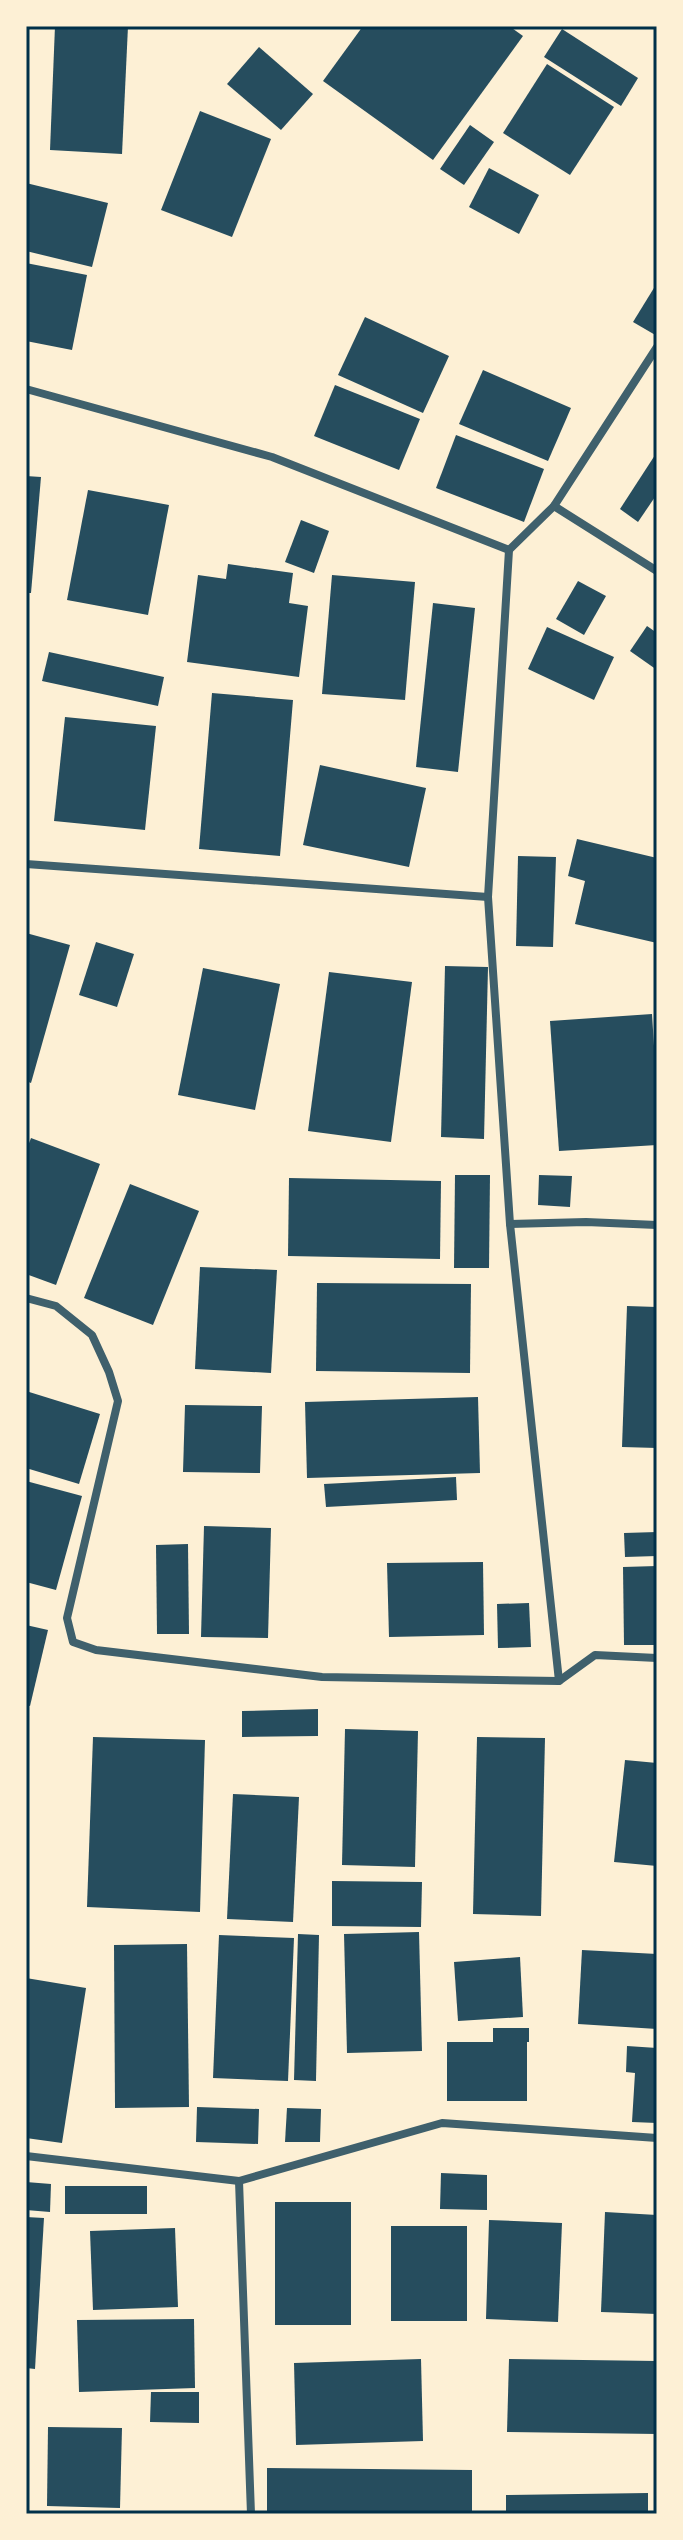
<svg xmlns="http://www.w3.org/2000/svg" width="683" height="2540" viewBox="0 0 683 2540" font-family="'IBM Plex Serif',serif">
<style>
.building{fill:#264d5e}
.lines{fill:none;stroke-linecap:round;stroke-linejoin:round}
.minor{stroke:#3f606c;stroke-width:8}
.neatline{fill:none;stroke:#003049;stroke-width:3}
</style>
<rect width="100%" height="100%" fill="#fdf0d5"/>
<g class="building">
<polygon points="55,26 128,26 122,154 50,150"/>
<polygon points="363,26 509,26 523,36 433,160 323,81"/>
<polygon points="562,29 638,78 621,106 544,57"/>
<polygon points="259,47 313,94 281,130 227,84"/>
<polygon points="547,64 614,107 570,175 503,133"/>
<polygon points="200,111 271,139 232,237 161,210"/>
<polygon points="470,125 494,142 464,185 440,169"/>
<polygon points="489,168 539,195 519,234 469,207"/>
<polygon points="26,183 108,203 92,267 26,251"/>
<polygon points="26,263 87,275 72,350 26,341"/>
<polygon points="657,283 657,336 633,322"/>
<polygon points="365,317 449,356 423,413 338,375"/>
<polygon points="483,370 571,408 548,461 459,424"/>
<polygon points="335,385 420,419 399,470 314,436"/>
<polygon points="456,435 544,469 524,522 436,488"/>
<polygon points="657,452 657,494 638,522 620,509"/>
<polygon points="26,476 41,477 31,593 26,593"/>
<polygon points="88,490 169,505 148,615 67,600"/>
<polygon points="301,520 329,531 314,573 285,562"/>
<polygon points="228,564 293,573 289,603 308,606 299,677 187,662 198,575 226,579"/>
<polygon points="332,575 415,582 405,700 322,694"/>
<polygon points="578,581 606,596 584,635 556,619"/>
<polygon points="433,603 475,608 458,772 416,767"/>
<polygon points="647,626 657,633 657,670 630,651"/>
<polygon points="547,627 614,657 594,700 528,669"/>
<polygon points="49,652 164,677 158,706 42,681"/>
<polygon points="212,693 293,700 280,856 199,849"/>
<polygon points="65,717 156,726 145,830 54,821"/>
<polygon points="320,765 426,788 409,867 303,845"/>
<polygon points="577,839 657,858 657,943 575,924 585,881 568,876"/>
<polygon points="518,856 556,857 553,947 516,946"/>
<polygon points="26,933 70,945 31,1083 26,1081"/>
<polygon points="96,942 134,954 117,1007 79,995"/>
<polygon points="445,966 488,967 484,1139 441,1137"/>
<polygon points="203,968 280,984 255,1110 178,1095"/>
<polygon points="329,972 412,982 391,1142 308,1131"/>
<polygon points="652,1014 657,1093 657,1145 559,1151 550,1021"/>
<polygon points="31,1138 100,1164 56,1285 26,1274 26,1151"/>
<polygon points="455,1175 490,1175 489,1268 454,1268"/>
<polygon points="539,1175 572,1176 570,1207 538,1205"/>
<polygon points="289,1178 441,1181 440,1259 288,1256"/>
<polygon points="130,1184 199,1211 153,1325 84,1298"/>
<polygon points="200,1267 277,1270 271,1373 195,1369"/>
<polygon points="317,1283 471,1284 470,1373 316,1371"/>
<polygon points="627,1306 657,1307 657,1448 622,1447"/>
<polygon points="26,1391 100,1414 79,1484 26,1468"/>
<polygon points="478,1397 480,1473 307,1478 305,1402"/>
<polygon points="185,1405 262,1406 260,1473 183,1472"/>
<polygon points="456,1477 457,1500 326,1507 324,1484"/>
<polygon points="26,1481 82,1496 56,1590 26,1582"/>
<polygon points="204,1526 271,1528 268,1638 201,1637"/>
<polygon points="657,1532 657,1556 625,1557 624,1533"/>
<polygon points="188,1544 189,1634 157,1634 156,1545"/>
<polygon points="483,1562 484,1635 389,1637 387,1563"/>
<polygon points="657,1566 657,1645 624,1645 623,1567"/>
<polygon points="529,1603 531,1647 498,1648 497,1604"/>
<polygon points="26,1625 48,1630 30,1706 26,1705"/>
<polygon points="318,1709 318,1736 242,1737 242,1711"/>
<polygon points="345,1729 418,1731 415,1867 342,1865"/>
<polygon points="93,1737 205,1740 200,1912 87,1907"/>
<polygon points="477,1737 545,1738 541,1916 473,1914"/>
<polygon points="625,1760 657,1763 657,1866 614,1862"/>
<polygon points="233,1794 299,1797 293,1922 227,1919"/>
<polygon points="332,1881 422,1882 421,1927 332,1926"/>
<polygon points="419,1932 422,2051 347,2053 344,1934"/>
<polygon points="298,1934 319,1935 316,2081 294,2080"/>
<polygon points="219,1935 294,1938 288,2081 213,2078"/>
<polygon points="187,1944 189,2107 115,2108 114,1945"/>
<polygon points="582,1950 657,1954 657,2029 578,2024"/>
<polygon points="520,1957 523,2017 458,2021 454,1962"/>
<polygon points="26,1978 86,1988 62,2143 26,2138"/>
<polygon points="493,2028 529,2028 529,2042 527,2042 527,2101 447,2101 447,2042 493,2042"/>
<polygon points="627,2046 657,2048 657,2123 632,2122 635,2073 626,2072"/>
<polygon points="197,2107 259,2109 258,2144 196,2142"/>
<polygon points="287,2108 321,2109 320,2142 285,2142"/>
<polygon points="441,2173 487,2175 487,2210 440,2209"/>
<polygon points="26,2182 51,2184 50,2212 26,2210"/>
<rect x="65" y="2186" width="82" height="28"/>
<rect x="275" y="2202" width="76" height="123"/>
<polygon points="605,2212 657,2215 657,2314 601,2312"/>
<polygon points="26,2217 44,2218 35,2369 26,2368"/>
<polygon points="489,2220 562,2223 558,2322 486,2319"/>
<rect x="391" y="2226" width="76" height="95"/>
<polygon points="175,2228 178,2307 93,2310 90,2231"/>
<polygon points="194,2319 195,2388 79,2392 77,2320"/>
<polygon points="421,2359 423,2441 296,2445 294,2363"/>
<polygon points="509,2359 657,2361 657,2434 507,2432"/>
<polygon points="151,2392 199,2392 199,2423 150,2422"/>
<polygon points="48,2427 122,2428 120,2508 47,2506"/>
<polygon points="267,2468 472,2470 472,2514 441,2514 441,2511 339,2511 339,2514 267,2514"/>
<polygon points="648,2493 648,2514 506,2514 506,2495"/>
</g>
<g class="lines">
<g class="minor">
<polyline points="26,389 272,457 509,550"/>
<polyline points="554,506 657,571"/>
<polyline points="26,864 488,897"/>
<polyline points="510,1224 586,1222 657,1225"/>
<polyline points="26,1298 56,1306 92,1335 109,1372 118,1401 67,1618 73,1642 96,1650 322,1677 559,1681 595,1655 657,1658"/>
<polyline points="559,1681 510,1224 488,897 509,550 554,506 657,347"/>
<polyline points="26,2156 239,2181 442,2123 657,2138"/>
<polyline points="239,2181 251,2514"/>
</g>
</g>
<rect width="683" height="2540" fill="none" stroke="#fdf0d5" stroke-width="56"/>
<rect x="28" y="28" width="627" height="2484" class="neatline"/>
</svg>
